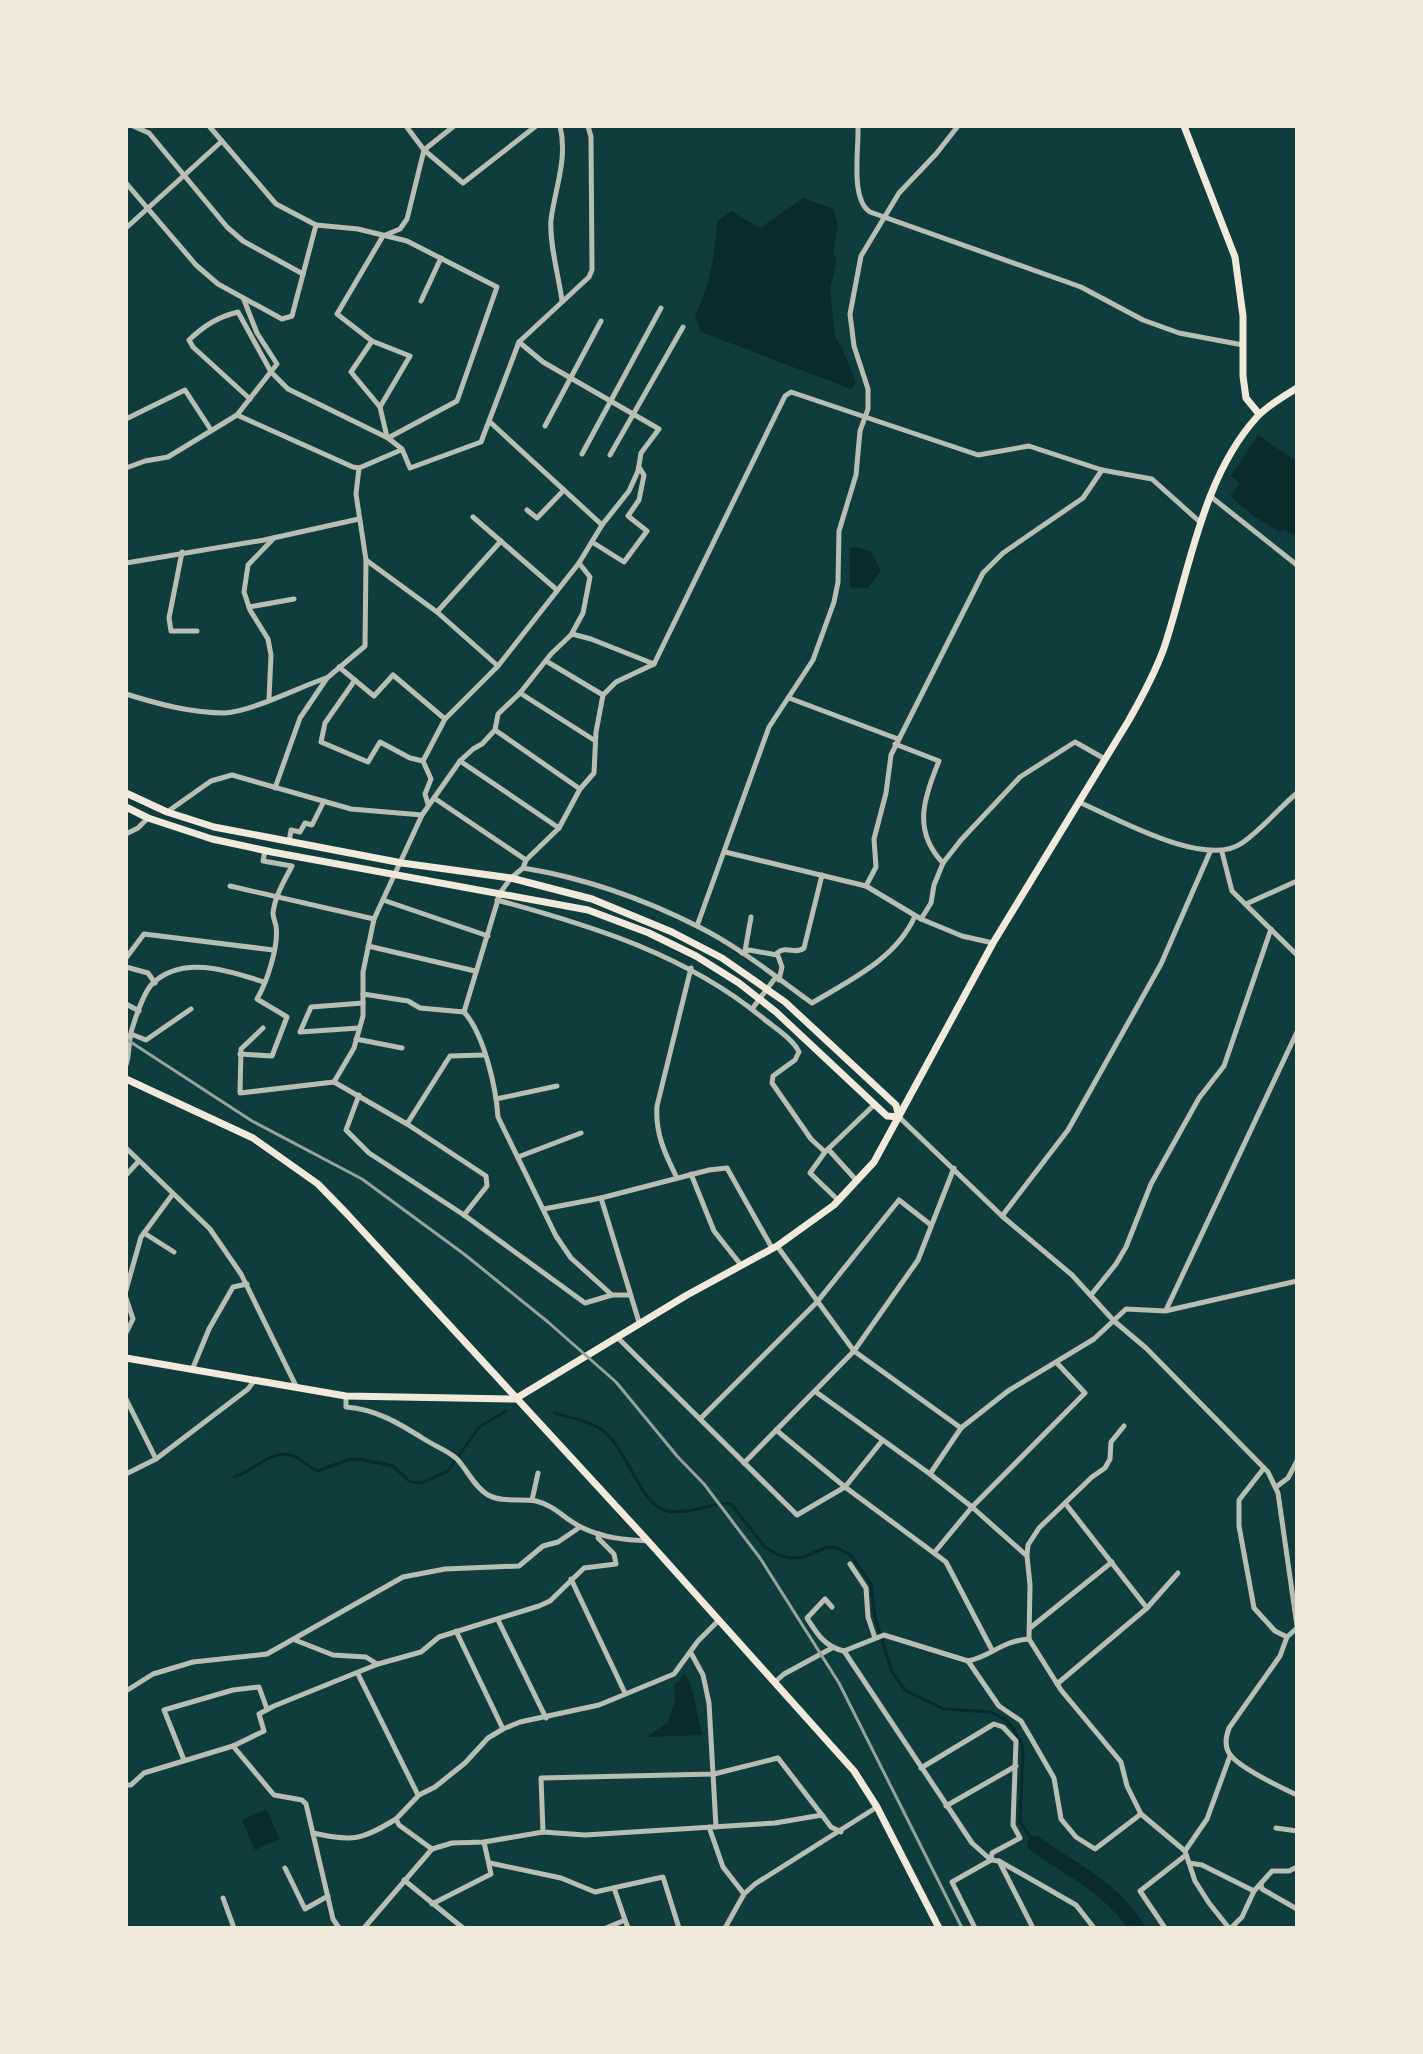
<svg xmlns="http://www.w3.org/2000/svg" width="1423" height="2054" viewBox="0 0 1423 2054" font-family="Montserrat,sans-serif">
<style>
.water{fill:#0a2a2b}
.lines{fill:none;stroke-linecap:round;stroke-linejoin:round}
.stream{stroke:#0a2a2b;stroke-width:3}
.river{stroke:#0a2a2b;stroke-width:16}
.minor{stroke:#b8beb3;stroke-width:5}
.primary{stroke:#f1e9da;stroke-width:7}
.rail{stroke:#97a49c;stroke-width:3}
</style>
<rect width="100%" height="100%" fill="#0f3d3e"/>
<g class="water">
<path d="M 803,198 L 834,209 L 838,226 L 833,253 L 837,260 L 830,288 L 835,337 L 842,348 L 856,383 L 851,389 L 701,332 L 695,316 C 710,285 715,256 717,222 L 731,211 L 760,228 Z"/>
<polygon points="1258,435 1297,462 1297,532 1294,535 1283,529 1280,532 1252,515 1230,496 1240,483 1231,476"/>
<polygon points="854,547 871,551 881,571 868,588 853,588 850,585 850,548"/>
<polygon points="683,1674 686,1675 692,1689 702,1735 647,1737 668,1722 675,1700 674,1685 680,1680"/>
<polygon points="266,1809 280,1839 255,1850 242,1820"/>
</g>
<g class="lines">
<g class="stream">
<path d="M 554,1413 C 571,1418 592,1421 606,1433 C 627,1451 641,1503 664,1510 C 686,1517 710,1502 731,1504 L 765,1547 L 778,1555 L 791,1558 L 804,1557 L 827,1547 L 837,1548 L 851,1555 L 871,1584 L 875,1617 L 892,1672 L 906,1691 L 944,1709 L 991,1712 L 1006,1720 L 1013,1728 L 1022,1744 L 1023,1753 L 1020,1822 L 1035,1844"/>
<path d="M 234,1477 C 255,1471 273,1446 296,1457 C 304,1461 309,1468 318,1471 L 347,1460 L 358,1459 L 393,1466 L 410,1482 L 421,1483 L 448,1471 L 479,1427 L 506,1411"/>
</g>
<path class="river" d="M 1035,1844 C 1072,1870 1112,1888 1137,1928"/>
<g class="minor">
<polyline points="133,126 149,133 227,227 243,241 303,274"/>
<polyline points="209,126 276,204 316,225 358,229 407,241 497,287 457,401 388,438"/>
<polyline points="406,126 424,150 463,183 536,126"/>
<path d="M 560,126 C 568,159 555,188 551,220 C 549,243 559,277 562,301"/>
<path d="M 858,126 C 859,149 850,199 870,212 L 1081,287 L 1143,320 L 1179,333 L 1243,345"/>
<polyline points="126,183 196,265 218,284 282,319 292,316 316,225"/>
<polyline points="126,228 222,141"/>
<polyline points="421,301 441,258"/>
<polyline points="372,341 410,356 380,407"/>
<path d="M 250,399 L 193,347 L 189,340 C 205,325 218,317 238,312 L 271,372 L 288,389 L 388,438 L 402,449 L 410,468 L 481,442 L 519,342 L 589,277 L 592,270 L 591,137 L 588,126"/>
<polyline points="237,415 353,467 359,468 401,450"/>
<polyline points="126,419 185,390 211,430"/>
<polyline points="490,422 602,525"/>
<polyline points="545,426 601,321"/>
<polyline points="387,437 380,407 351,372 372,341 337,314 383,236 400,229 407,219 424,150 454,126"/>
<polyline points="582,454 661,308"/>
<polyline points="610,455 683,327"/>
<polyline points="126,468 145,461 168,457 237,415 277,364 257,333 244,300"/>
<polyline points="1210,496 1297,565"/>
<polyline points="527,510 537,518 564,490"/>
<polyline points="473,517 557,590"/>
<polyline points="592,542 624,562 647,531 628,516 639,500 644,475 639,467"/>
<polyline points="182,552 169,618 171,631 197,631"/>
<polyline points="366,560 437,612 498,666"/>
<polyline points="126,563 264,540 359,519"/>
<polyline points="249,607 294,599"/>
<polyline points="437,612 501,541"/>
<polyline points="571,635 583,613 590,577 579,563"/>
<polyline points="546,661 603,695"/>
<polyline points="339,667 374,696 393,675 445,719"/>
<polyline points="355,680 325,723 321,742 368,762 380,742 410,758 423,761"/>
<polyline points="520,693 594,740"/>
<path d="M 126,694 C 158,704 191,713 225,713 C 250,712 300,687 326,678"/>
<polyline points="789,698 898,739"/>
<polyline points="269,699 271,655 268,639 250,610 244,592 248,565 274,538"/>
<polyline points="495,730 580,789"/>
<path d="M 895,744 L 939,761 C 924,797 912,831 943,863"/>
<polyline points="460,761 559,828"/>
<polyline points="275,788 300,718 327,678 365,646 366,560 356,494 359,468"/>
<polyline points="434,798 526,860"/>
<path d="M 1079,802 C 1117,819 1206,869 1242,843 C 1262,829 1278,809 1297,793"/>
<polyline points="428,804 425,794 431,779 423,761 445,719 498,666 579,563 602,525 629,491 638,471 641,453 659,429 543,362 519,342"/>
<polyline points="167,812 211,781 232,775 351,809 422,815"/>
<polyline points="126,834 138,828 148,818"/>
<polyline points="289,842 291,830 300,832 305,823 312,825 324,801"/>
<polyline points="725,852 866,886 921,919 962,936 993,943"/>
<polyline points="1222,852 1232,891 1297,955"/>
<path d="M 523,868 C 585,878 644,899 699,927 C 739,947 776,977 812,1003 C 850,980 896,959 915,916"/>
<polyline points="230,886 374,919"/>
<polyline points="866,886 876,867 874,839 886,793 891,755 983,573 1003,553 1083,498 1102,470"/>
<polyline points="383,900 488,936"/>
<path d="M 497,900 C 593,926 687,955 764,1019 C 775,1028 793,1039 799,1052 L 795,1060 L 773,1076 L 772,1083 L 811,1139 L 825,1152 L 810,1173 L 838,1200"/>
<polyline points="1246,904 1297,881"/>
<polyline points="921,919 931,903 934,885 943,863 961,840 1020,777 1075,742 1105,759"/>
<polyline points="697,926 769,727 813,660 834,602 838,582 839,531 856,475 860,431 868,409 868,389 854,346 850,314 861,256 899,193 936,154 958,126"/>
<polyline points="368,946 475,971"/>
<polyline points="745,951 751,917"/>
<polyline points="742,953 749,950 777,955"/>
<polyline points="126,958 144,934 273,950"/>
<polyline points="126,967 148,973 155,983"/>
<path d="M 779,980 L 782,967 L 777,953 C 786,945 796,955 804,948 L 822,875"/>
<polyline points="363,994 408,1001 420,1008 464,1012"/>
<polyline points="126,1004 139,1011"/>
<polyline points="752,1009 776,977"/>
<polyline points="263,1028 241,1049 240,1093 334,1082"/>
<polyline points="359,1028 300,1032 311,1007 363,1003"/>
<polyline points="131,1034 146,1040 191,1009"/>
<polyline points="356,1039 402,1048"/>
<path d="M 240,1054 L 272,1056 L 287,1017 L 257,999 C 267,982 279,946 276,926 C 275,921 273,918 273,913 C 275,896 284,881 292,866 L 263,861 L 265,851"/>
<path d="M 126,1065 C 130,1054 128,1041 132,1029 C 136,1016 143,994 152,984 C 182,954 230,971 264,982"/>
<polyline points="359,1095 346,1130 369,1153 464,1215 585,1303 612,1295 629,1295"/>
<polyline points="496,1099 557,1086"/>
<polyline points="899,1117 1002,1216 1072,1275 1114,1321 1146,1348 1268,1472 1278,1493 1297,1626"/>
<polyline points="407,1124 450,1056 484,1055"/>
<polyline points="126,1148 210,1229 241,1274 297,1388"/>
<polyline points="828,1149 857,1181"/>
<polyline points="825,1152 875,1104"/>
<polyline points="518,1157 581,1133"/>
<polyline points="691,1174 714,1231 741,1265"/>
<polyline points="126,1175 138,1162"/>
<path d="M 677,1178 C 665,1154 655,1133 657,1106 L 691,968"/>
<polyline points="544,1209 601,1198"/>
<polyline points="464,1215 487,1186 486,1176 407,1124 334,1082 354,1048 363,1016 363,972 374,919 422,815 460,761 473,749 482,744 495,730 498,714 520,693 551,654 572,634 591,639 654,664"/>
<polyline points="1002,1216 1068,1130 1104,1066 1161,964 1210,852"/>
<polyline points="144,1233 174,1252"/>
<polyline points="777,1246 854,1351 961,1428"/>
<polyline points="126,1290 141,1237 172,1195"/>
<path d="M 612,1295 L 571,1258 L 556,1236 L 498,1117 C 496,1087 484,1034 464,1012 L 500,893 L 511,878 L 523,868 L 526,860 L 559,828 L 580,789 L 594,773 L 596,732 L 603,695 L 616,682 L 654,664 L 785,396 L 791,392 L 978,455 L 1029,446 L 1102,470 L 1152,479 L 1201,523"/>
<polyline points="1091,1295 1116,1264 1126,1247 1151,1184 1199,1098 1224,1066 1271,929"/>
<polyline points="126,1298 133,1319 126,1333"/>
<polyline points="1166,1310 1297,1032"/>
<polyline points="639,1322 601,1198 709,1170 727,1168 772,1248"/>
<polyline points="617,1337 797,1515 845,1487 882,1441"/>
<polyline points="192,1370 209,1329 233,1287 247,1284"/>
<polyline points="816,1392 930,1474 972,1507 1027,1556 1030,1585 1029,1639 1061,1690 1121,1762 1127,1786 1141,1814 1185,1851 1195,1881 1209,1903 1229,1928"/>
<path d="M 346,1396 L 346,1407 C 376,1409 400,1424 424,1439 C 435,1446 446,1450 456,1458 C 467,1469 474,1487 488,1495 C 502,1503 521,1498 536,1501 C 556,1506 565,1520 583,1528 C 603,1538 627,1540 648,1541"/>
<polyline points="126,1399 156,1459"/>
<polyline points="701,1418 817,1302 899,1200 931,1225"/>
<polyline points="776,1430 845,1487 934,1553 972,1507 1085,1393 1057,1363"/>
<polyline points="744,1463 854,1351 918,1260 954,1168"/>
<polyline points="1264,1468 1239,1500 1239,1526 1254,1608 1275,1631 1287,1637"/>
<polyline points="126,1474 156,1459 248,1389 254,1381"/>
<polyline points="930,1474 961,1428 1008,1391 1094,1339 1126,1309 1165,1311 1297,1281"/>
<polyline points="1276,1487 1288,1478 1297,1461"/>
<polyline points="532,1500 538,1473"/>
<polyline points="1065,1503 1147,1608"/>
<polyline points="934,1553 946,1562 992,1650"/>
<polyline points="1027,1555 1028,1545 1039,1528 1092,1477 1105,1468 1110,1459 1111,1442 1124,1426"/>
<polyline points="850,1564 866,1588 868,1617 875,1638"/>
<polyline points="571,1579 625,1693"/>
<path d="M 832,1607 L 825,1599 L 807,1618 C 817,1634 825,1647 844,1651"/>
<polyline points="498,1620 546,1718"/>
<polyline points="1030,1628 1112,1562"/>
<path d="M 1297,1628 L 1287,1637 L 1280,1656 L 1229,1728 C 1226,1736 1224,1745 1229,1753 C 1237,1767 1282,1788 1297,1795"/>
<polyline points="456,1631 503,1729"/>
<path d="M 1029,1639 C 1001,1641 992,1656 968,1661 L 884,1635 L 844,1651 L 972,1843 L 991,1860 L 999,1861 L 1076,1905 L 1094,1928"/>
<polyline points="295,1640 333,1655 366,1657 377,1664"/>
<polyline points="691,1653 703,1675 709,1703 716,1827"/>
<polyline points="968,1661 999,1706 1021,1721 1031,1738 1054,1778 1061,1819 1076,1837 1095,1849 1141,1814"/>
<polyline points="358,1674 418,1795"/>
<polyline points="775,1682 784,1674 832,1648"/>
<polyline points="1057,1684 1147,1608 1178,1573"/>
<polyline points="126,1691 153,1674 193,1662 267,1654 403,1577 445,1569 519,1566 543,1546 558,1542 580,1527"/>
<polyline points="233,1746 274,1795 302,1800 306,1804 333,1919 339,1928"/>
<polyline points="184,1760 164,1710 233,1690 259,1687 267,1709"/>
<polyline points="921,1768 994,1724 1003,1727 1016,1741 1013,1825 1020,1838 992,1853 991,1860 952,1882 975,1928"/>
<polyline points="126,1785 131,1785 144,1773 233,1746 264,1731 259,1714 274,1706 378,1664 421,1652 439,1637 539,1606 550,1601 584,1568 616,1564 614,1554 598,1538 599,1534"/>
<polyline points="946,1806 1016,1766"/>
<polyline points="709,1827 723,1867 744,1894"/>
<polyline points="1276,1828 1297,1831"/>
<polyline points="543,1832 541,1778 714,1774 778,1758 822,1815"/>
<path d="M 313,1833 C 353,1842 362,1840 396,1819"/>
<polyline points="432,1849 399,1825 396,1819 419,1795 435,1787 465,1763 488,1738 503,1729 520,1722 599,1705 674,1674 698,1641 719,1620"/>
<polyline points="1185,1851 1207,1819 1230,1756"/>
<polyline points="999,1861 1033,1928"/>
<polyline points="490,1863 561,1878 595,1892 663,1877 679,1928"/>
<polyline points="1189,1863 1202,1865 1254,1891 1272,1871 1289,1871 1297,1867"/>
<polyline points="285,1868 305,1909 328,1896"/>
<polyline points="404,1880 463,1928"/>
<polyline points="1261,1884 1262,1889 1297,1909"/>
<polyline points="614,1888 625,1920"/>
<polyline points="223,1898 234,1928"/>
<polyline points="432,1904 491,1874 484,1842"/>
<polyline points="364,1928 432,1849 452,1843 484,1842 543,1832 585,1835 775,1823 822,1815 831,1827 841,1832"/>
<polyline points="606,1928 625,1920 628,1928"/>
<polyline points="725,1928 744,1894 755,1884 877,1807"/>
<polyline points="1165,1928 1140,1891 1186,1855"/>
<polyline points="1231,1928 1242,1917 1254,1891"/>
</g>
<g class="primary">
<polyline points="1184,126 1235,257 1243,316 1243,376 1246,398 1259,414"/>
<polyline points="126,793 167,812 214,827 402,863 511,878 592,899 672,932 722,958 785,1002 896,1105 899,1117 887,1116 776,1012 739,983 696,956 649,933 588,910 272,852 212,839 148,818 126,807"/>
<polyline points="126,1079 253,1138 318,1184 348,1215 648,1541 854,1771 877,1807 939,1928"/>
<path d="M 126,1358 L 346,1396 L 515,1399 L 687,1295 L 777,1246 L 834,1205 L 874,1162 L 993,943 L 1129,720 C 1142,697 1155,673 1164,648 C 1189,573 1202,477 1257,417 C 1268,405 1284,396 1297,388"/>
</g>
<polyline class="rail" points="126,1039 252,1121 362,1179 464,1254 548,1322 616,1382 677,1456 704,1484 760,1558 839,1683 962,1928"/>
</g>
<rect width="1423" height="2054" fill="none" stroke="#f1e9da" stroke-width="256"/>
</svg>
